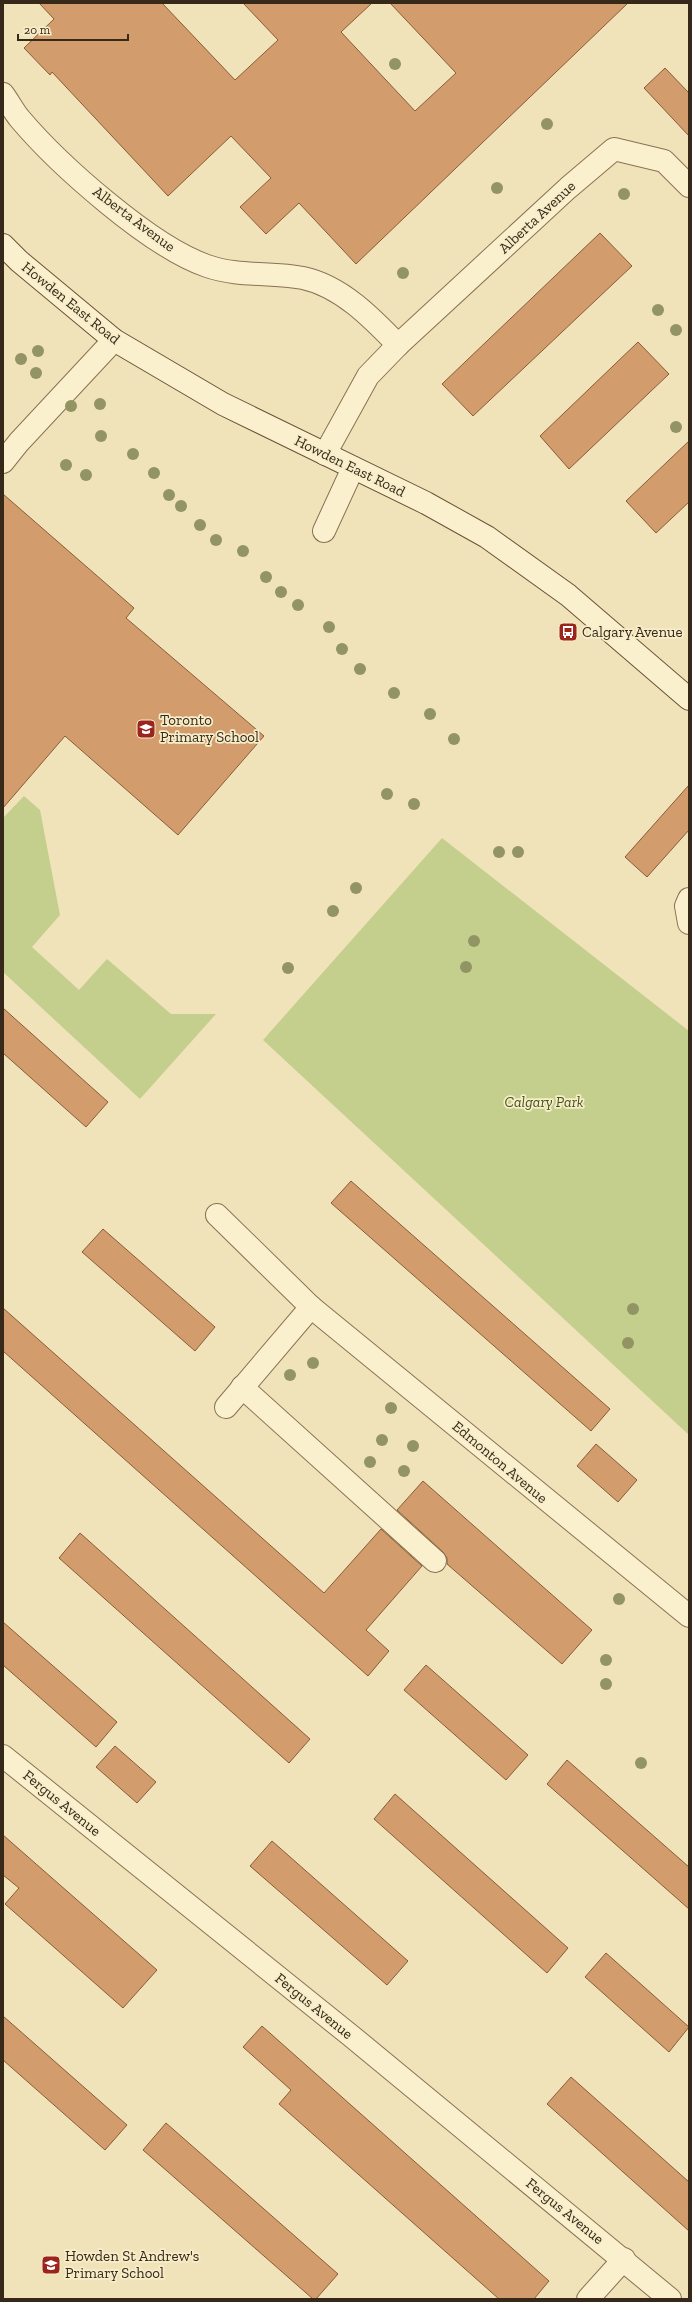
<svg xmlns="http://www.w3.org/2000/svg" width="692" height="2302" viewBox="0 0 692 2302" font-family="'Zilla Slab',serif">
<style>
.green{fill:#c4cf8d}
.building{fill:#d29c6c;stroke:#895c37}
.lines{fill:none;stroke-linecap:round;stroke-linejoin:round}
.lane-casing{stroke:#887253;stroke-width:24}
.street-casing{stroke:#887253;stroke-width:24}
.secondary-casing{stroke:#6a5337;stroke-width:24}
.lane{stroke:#fbf0cd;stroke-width:22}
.street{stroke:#fbf0cd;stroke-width:22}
.secondary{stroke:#fbf0cd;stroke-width:22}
.tree{fill:#929464}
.labels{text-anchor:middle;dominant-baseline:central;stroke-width:3.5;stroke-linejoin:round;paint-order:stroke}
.street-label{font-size:15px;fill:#362919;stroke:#f8edc9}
.poi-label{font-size:15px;fill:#362919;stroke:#f8edc9;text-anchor:start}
.park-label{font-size:15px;font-style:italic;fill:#44541e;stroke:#f8edc9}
</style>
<rect width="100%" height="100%" fill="#f1e3b9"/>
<g class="green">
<polygon points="24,796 40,810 60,915 32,947 79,990 107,959 171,1014 216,1014 140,1099 3,972 3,818"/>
<polygon points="442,838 689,1031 689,1435 263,1040"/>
</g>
<g class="building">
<polygon points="39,3 162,3 235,80 278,40 243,3 372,3 341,32 415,111 456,73 390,3 628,3 356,264 299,203 266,234 240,207 271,178 231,136 168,196 52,72 50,75 24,48 54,19"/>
<polygon points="665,68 689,93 689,136 644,88"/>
<polygon points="600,233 632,266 473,416 442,384"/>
<polygon points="638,342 669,374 569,469 540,436"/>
<polygon points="689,441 689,502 656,533 626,501"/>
<polygon points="3,494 134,608 126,618 264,736 178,835 65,736 3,808"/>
<polygon points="689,785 689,830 647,877 625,857"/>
<polygon points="3,1008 108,1102 86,1127 3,1053"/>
<polygon points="351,1181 610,1409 591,1431 331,1203"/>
<polygon points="103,1229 215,1327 195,1351 82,1252"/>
<polygon points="3,1308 324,1593 381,1529 422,1566 366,1630 389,1651 368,1676 3,1351"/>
<polygon points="596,1444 637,1480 618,1502 577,1466"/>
<polygon points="423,1481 592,1630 562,1664 447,1564 447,1558 443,1552 397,1510"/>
<polygon points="80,1533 310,1739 289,1763 59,1558"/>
<polygon points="3,1622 117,1722 96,1747 3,1665"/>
<polygon points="426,1665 528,1755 506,1780 404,1690"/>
<polygon points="115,1746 156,1782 137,1803 96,1767"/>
<polygon points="567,1760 689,1867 689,1909 547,1784"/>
<polygon points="395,1794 568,1948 547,1973 374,1819"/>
<polygon points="3,1835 157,1970 123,2008 5,1904 19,1888 3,1875"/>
<polygon points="272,1841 408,1961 387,1985 250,1866"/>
<polygon points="606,1953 689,2027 669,2052 585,1977"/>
<polygon points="3,2016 127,2125 105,2150 3,2060"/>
<polygon points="262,2026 549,2281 534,2299 499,2299 279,2104 291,2090 243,2047"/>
<polygon points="571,2077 689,2182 689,2231 547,2104"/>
<polygon points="166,2123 338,2274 316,2299 313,2299 143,2150"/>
</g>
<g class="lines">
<defs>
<g id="lane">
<polyline points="3,462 19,442 114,340"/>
<polyline points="324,531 353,468"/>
</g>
<g id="street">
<path d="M 3,94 C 9,102 14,112 20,119 C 59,165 151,247 207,266 C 238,277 271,272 303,278 C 341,286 372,318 398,345"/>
<polyline points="325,454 368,376 398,345 568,188 614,149 664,161 689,186"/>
<polyline points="689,899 686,906 689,923"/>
<polyline points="217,1215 311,1307 689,1616"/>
<polyline points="242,1387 435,1561"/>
<polyline points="226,1407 311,1307"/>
<polyline points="3,1756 350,2035 670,2299"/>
<polyline points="588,2299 624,2259"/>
</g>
<polyline id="secondary" points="3,245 19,261 114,340 223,404 426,503 487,537 568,595 689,699"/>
</defs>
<use href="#lane" class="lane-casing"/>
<use href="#street" class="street-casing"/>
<use href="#secondary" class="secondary-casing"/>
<use href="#lane" class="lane"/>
<use href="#street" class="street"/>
<use href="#secondary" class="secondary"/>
</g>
<g class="tree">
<circle cx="395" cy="64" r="6"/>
<circle cx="547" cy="124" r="6"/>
<circle cx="497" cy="188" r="6"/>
<circle cx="624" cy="194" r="6"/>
<circle cx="403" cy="273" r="6"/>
<circle cx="658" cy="310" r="6"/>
<circle cx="676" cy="330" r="6"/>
<circle cx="38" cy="351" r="6"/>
<circle cx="21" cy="359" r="6"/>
<circle cx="36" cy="373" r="6"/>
<circle cx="100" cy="404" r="6"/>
<circle cx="71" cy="406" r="6"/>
<circle cx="676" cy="427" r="6"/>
<circle cx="101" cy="436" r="6"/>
<circle cx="133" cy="454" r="6"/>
<circle cx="66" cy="465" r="6"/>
<circle cx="154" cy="473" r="6"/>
<circle cx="86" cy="475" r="6"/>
<circle cx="169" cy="495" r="6"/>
<circle cx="181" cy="506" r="6"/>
<circle cx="200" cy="525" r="6"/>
<circle cx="216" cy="540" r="6"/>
<circle cx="243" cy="551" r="6"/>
<circle cx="266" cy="577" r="6"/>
<circle cx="281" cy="592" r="6"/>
<circle cx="298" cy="605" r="6"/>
<circle cx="329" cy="627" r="6"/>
<circle cx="342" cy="649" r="6"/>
<circle cx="360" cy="669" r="6"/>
<circle cx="394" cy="693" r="6"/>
<circle cx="430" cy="714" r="6"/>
<circle cx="454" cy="739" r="6"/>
<circle cx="387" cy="794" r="6"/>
<circle cx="414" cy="804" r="6"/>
<circle cx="499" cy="852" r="6"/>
<circle cx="518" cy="852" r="6"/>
<circle cx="356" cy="888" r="6"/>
<circle cx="333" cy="911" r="6"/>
<circle cx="474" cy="941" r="6"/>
<circle cx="466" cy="967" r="6"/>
<circle cx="288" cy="968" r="6"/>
<circle cx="633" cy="1309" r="6"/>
<circle cx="628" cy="1343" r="6"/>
<circle cx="313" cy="1363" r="6"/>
<circle cx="290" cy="1375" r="6"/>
<circle cx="391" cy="1408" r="6"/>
<circle cx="382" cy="1440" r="6"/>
<circle cx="413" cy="1446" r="6"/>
<circle cx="370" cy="1462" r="6"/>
<circle cx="404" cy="1471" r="6"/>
<circle cx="619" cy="1599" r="6"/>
<circle cx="606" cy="1660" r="6"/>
<circle cx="606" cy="1684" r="6"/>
<circle cx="641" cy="1763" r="6"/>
</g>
<defs>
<symbol id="bus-square" viewBox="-11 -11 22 22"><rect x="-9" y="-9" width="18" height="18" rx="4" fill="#9c241f" stroke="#f8edc9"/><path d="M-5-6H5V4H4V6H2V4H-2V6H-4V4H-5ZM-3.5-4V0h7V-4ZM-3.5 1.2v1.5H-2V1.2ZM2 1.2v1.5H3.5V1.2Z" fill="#fff"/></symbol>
<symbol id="school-square" viewBox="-11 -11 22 22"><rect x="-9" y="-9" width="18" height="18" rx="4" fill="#9c241f" stroke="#f8edc9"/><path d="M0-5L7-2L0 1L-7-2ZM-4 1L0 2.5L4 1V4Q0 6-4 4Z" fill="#fff"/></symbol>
</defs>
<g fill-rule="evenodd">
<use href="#bus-square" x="557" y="621" width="22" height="22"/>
<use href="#school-square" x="135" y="718" width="22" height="22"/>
<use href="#school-square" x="40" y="2254" width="22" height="22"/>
</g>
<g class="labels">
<g class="street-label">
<text transform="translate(537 217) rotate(-43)">Alberta Avenue</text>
<text transform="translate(134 219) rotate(37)">Alberta Avenue</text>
<text transform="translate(71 303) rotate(39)">Howden East Road</text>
<text transform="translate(350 466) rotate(26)">Howden East Road</text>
<text transform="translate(500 1462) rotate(40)">Edmonton Avenue</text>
<text transform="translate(62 1803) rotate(39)">Fergus Avenue</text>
<text transform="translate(314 2006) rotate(39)">Fergus Avenue</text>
<text transform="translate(565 2211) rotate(39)">Fergus Avenue</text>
</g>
<g class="poi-label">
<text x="582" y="632">Calgary Avenue</text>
<text x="160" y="720">Toronto<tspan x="160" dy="17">Primary School</tspan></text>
<text x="65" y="2256">Howden St Andrew's<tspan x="65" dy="17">Primary School</tspan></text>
</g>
<g class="park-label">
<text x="544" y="1102">Calgary Park</text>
</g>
</g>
<rect width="692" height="2302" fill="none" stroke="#362919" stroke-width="8"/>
<path d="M18 34v6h110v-6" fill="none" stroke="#362919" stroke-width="2"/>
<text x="24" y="34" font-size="12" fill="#362919" stroke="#f8edc9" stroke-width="3" paint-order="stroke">20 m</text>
</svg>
